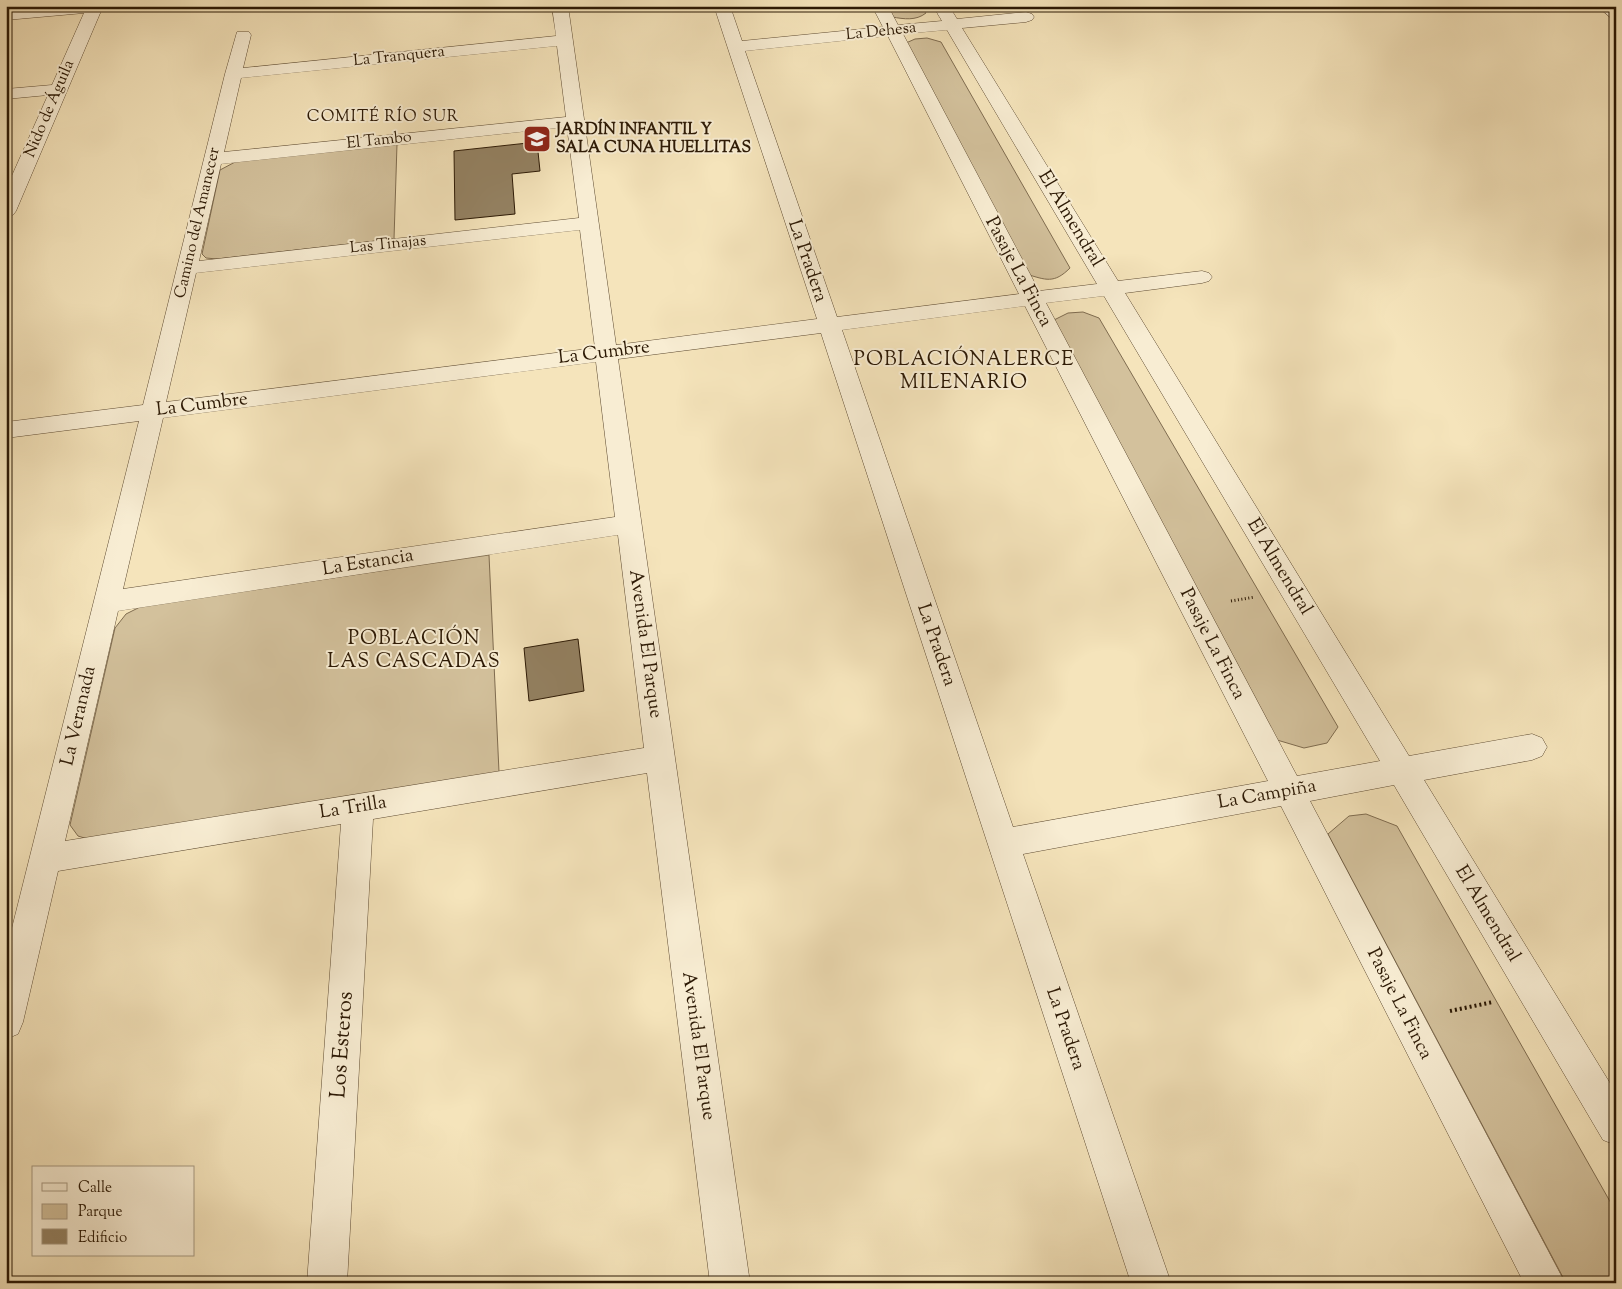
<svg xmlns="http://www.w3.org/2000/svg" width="1622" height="1289" viewBox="0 0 1622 1289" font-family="'Sorts Mill Goudy',serif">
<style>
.green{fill:#d3c19c;stroke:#7f6c50}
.building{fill:#948263;stroke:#2b1804}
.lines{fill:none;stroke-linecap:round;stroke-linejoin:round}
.minor-casing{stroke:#5e4b32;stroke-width:1}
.path-far1{stroke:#2b1804;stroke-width:3;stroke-dasharray:1 2.5;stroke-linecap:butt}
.path{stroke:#2b1804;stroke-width:4;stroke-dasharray:2 3;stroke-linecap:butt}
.minor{fill:#f8edd3;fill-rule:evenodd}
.labels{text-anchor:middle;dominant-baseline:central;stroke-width:4;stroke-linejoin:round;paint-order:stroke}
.far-street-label{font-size:16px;fill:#2b1804;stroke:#f8edd3}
.far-neighbourhood-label{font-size:16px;letter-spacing:1px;fill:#2b1804;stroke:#f8edd3}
.far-poi-label{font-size:16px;font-weight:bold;fill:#2b1804;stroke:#f8edd3;text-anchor:start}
.street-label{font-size:19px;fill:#2b1804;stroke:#f8edd3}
.neighbourhood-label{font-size:20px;letter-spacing:1px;fill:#2b1804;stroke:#f8edd3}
.near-street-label{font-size:22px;fill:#2b1804;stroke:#f8edd3}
</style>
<rect width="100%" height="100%" fill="#f5e4bb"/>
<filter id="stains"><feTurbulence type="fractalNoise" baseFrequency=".004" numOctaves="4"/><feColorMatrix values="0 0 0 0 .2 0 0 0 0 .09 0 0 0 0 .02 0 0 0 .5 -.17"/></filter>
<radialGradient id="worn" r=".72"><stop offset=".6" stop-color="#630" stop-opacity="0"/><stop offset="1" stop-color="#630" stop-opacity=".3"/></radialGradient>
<g class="green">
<path d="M 887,6 L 922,6 L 926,13 C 916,21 904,19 892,17 Z"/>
<path d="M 927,38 L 941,42 L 1070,268 C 1054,284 1046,280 1026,274 L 906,43 L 915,39 Z"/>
<polygon points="397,144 394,239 217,259 206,258 202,254 220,170 237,161"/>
<polygon points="1083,312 1099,318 1338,727 1327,743 1304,748 1277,740 1052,321 1068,313"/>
<polygon points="489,555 499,772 94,841 78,836 70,825 115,628 126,614 142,606"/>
<polygon points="1366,814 1397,826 1616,1212 1616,1283 1566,1283 1328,834 1349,816"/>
</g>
<g class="building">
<polygon points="537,142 540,171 512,174 515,214 455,220 454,151"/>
<polygon points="578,639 584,691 529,701 524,648"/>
</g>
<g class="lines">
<defs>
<g id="minor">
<polygon points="51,6 114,6 111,9 101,11 16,211 13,215 6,217 6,189 48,95 6,99 6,89 52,85 84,13 6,20 6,10"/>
<path d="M 552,6 L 568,6 L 616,345 L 817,319 L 714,6 L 730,6 L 742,41 L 883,27 L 872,6 L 888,6 L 898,25 L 942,21 L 933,6 L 949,6 L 957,19 L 1026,12 L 1032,14 L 1034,17 L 1032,20 L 1026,22 L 962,28 L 1118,281 L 1202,271 L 1209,273 L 1212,277 L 1209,281 L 1202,283 L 1125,293 L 1409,756 L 1532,734 L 1542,738 L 1547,747 L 1542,756 L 1532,760 L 1424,780 L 1616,1093 L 1616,1145 L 1603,1140 L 1394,785 L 1310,801 L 1565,1283 L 1524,1283 L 1281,806 L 1023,854 L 1171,1283 L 1131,1283 L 821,333 L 618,359 L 750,1283 L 710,1283 L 647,773 L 373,819 L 347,1283 L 307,1283 L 341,824 L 58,871 L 23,1022 L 18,1034 L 6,1039 L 6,952 L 139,421 L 6,438 L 6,422 L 143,405 L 225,74 L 237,32 L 249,32 L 251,35 L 243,68 L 556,36 ZM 947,30 L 1097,284 L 1039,291 L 903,34 ZM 888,36 L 1019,294 L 837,317 L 745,51 ZM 557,46 L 566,117 L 224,152 L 241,78 ZM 567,127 L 579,218 L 199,261 L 221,164 ZM 580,230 L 595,348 L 166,402 L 196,273 ZM 1104,296 L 1380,761 L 1297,776 L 1046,303 ZM 1025,306 L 1268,781 L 1013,827 L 842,330 ZM 596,362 L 615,517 L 123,589 L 163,418 ZM 618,535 L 644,748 L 65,841 L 118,611 Z"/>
<polygon points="1597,6 1615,6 1616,19 1610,17"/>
</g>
</defs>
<use href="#minor" class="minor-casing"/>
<polyline class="path-far1" points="1231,601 1255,597"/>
<polyline class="path" points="1450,1011 1493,1002"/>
<use href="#minor" class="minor"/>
</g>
<defs>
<symbol id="school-square" viewBox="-11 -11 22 22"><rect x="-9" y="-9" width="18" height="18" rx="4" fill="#8f2418" stroke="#f8edd3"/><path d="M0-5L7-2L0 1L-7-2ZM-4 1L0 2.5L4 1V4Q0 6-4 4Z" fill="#fff"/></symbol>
</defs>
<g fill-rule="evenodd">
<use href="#school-square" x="521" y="123" width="32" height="32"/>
</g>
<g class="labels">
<g class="far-street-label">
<text transform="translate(881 32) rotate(-6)">La Dehesa</text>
<text transform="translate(399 57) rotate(-6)">La Tranquera</text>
<text transform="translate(50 109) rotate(-67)">Nido de Águila</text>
<text transform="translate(379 141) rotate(-6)">El Tambo</text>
<text transform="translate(198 223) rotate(-77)">Camino del Amanecer</text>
<text transform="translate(388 245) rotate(-6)">Las Tinajas</text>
</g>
<g class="far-neighbourhood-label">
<text x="383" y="117">COMITÉ RÍO SUR</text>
</g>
<g class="far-poi-label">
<text x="556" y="130">JARDÍN INFANTIL Y<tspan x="556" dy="18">SALA CUNA HUELLITAS</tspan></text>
</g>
<g class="street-label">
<text transform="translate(1070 219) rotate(59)">El Almendral</text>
<text transform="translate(807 261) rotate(71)">La Pradera</text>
<text transform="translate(1018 272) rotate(62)">Pasaje La Finca</text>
<text transform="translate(604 353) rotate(-7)">La Cumbre</text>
<text transform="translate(202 405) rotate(-7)">La Cumbre</text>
<text transform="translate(368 563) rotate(-9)">La Estancia</text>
<text transform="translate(1279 567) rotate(59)">El Almendral</text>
<text transform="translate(645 644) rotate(82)">Avenida El Parque</text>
<text transform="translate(1212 644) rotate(63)">Pasaje La Finca</text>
<text transform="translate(936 645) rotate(71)">La Pradera</text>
<text transform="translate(79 716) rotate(-77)">La Veranada</text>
<text transform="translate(1267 795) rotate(-10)">La Campiña</text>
<text transform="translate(353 808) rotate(-9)">La Trilla</text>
<text transform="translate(1487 914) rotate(59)">El Almendral</text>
<text transform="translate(1399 1004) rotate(63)">Pasaje La Finca</text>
<text transform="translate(1065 1029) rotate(71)">La Pradera</text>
<text transform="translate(698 1046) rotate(82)">Avenida El Parque</text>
</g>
<g class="neighbourhood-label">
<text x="964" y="360">POBLACIÓNALERCE<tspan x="964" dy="23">MILENARIO</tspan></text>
<text x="414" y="639">POBLACIÓN<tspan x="414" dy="23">LAS CASCADAS</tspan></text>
</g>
<g class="near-street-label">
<text transform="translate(343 1045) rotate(-86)">Los Esteros</text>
</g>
</g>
<rect width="1622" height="1289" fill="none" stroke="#f5e4bb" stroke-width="25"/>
<rect x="8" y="8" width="1607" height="1274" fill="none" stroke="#2b1804" stroke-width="2.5"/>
<rect x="12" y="12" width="1597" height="1264" fill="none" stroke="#2b1804"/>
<rect x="32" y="1166" width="162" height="90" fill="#f8edd3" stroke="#a69880"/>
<rect x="42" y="1183" width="25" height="8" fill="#f8edd3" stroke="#a69880"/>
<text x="78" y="1192" font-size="15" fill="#2b1804">Calle</text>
<rect x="42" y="1204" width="25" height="15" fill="#d3c19c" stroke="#a69880"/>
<text x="78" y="1216" font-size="15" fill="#2b1804">Parque</text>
<rect x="42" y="1229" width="25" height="15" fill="#948263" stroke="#a69880"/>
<text x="78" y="1242" font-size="15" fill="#2b1804">Edificio</text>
<rect width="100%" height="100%" filter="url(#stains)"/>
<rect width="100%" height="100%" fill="url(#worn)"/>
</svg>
